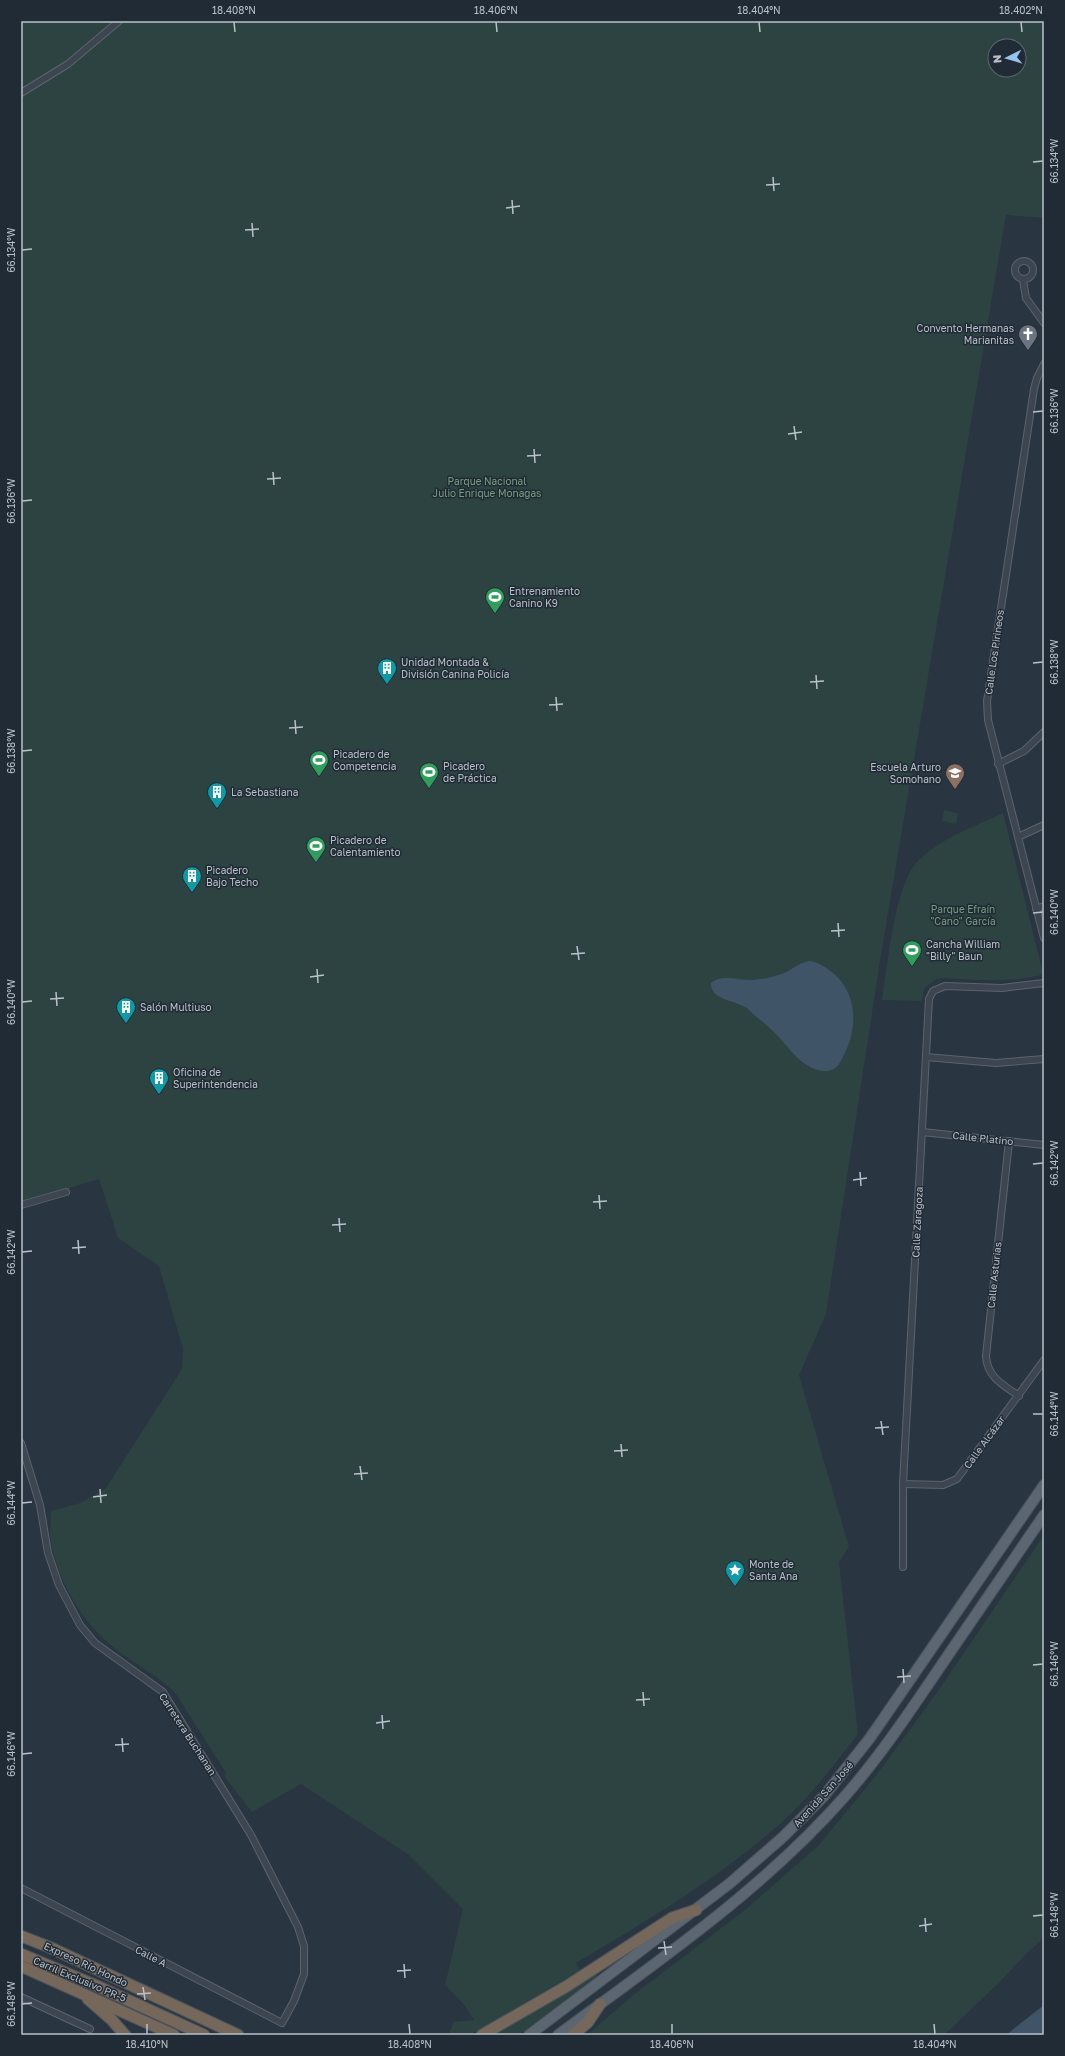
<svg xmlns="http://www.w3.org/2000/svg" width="1065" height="2056" viewBox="0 0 1065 2056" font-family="'Golos Text',sans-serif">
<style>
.green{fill:#2c4342;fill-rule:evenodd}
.water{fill:#405467}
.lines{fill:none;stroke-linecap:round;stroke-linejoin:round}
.street-casing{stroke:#5a646d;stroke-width:8}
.primary-casing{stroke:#49525c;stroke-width:12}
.highway-casing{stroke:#47515a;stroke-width:13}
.street{stroke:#3d4650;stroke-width:6}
.primary{stroke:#5b6670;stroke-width:10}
.highway{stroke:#75685a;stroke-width:11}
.ticks{fill:none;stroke:#b9c1ca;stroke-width:1.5}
.labels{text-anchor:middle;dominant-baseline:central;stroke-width:3;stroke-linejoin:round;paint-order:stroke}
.poi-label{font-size:10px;fill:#b9c1ca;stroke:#212b35;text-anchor:start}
.park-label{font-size:10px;fill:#799e7e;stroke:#212b35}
.street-label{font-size:10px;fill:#b9c1ca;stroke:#212b35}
.neatline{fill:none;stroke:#b9c1ca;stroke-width:1.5}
.ticks-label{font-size:10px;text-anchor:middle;fill:#b9c1ca}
</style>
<rect width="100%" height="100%" fill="#293540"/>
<g class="green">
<path d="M 21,21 L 1044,21 L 1044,218 L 1006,215 L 880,961 L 826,1314 L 799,1375 L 849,1547 L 839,1562 L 858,1734 C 834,1765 810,1797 781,1823 C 718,1879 647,1921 576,1963 L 580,1970 L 470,2035 L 448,2035 L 454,2022 L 474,2020 L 464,2005 L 445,1985 L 463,1909 L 409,1855 L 301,1784 L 252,1812 L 224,1776 L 226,1773 L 176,1694 C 159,1676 136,1665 117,1650 C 83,1625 59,1583 51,1542 C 49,1532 51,1521 51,1511 L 80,1503 L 106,1488 L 182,1369 L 183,1349 L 159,1266 L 118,1238 L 99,1179 L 21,1203 ZM 995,46 L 1019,46 L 1019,70 L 995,70 Z"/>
<polygon points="944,810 958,813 956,824 942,821"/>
<path d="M 1003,813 L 1043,973 L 1041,975 C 1008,983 974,980 942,978 L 936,979 L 924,989 L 922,1001 L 882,1000 C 887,968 895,886 916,863 C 938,839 974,827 1003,813 Z"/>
<polygon points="1044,1535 1044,1938 1026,1954 998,1984 944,2035 587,2035 632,1996 745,1910 819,1845 878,1773 938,1691"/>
<polygon points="597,1972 597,1978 519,2035 492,2035"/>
</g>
<g class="water">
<path d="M 809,961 C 819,962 825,967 833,973 C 857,993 858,1026 845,1053 C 842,1058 840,1065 835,1068 C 829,1073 819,1071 812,1068 C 795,1060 786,1043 773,1031 C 766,1024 759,1019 752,1013 C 750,1011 748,1008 745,1007 C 734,1000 710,1000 711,983 C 722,973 740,981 753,980 C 764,979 774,977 784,973 C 793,969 799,963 809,961 Z"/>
<polygon points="1044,2005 1044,2035 1006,2035"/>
</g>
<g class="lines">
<defs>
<g id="street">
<polyline points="21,93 68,64 119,21"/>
<circle cx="1024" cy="270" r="9"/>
<polyline points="1023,280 1026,298 1044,323"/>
<polyline points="1044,364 1037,378 1034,389 987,701 988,720 1044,938"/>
<polyline points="998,764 1024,751 1044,732"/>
<polyline points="1018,837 1044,825"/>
<polyline points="1036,909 1044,906"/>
<polyline points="926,1057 996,1063 1044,1059"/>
<polyline points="922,1132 1044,1145"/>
<path d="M 1009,1141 L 986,1356 C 987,1377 1003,1385 1019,1396"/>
<polyline points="21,1205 66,1192"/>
<polyline points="21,1443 40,1505 48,1553 59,1585 80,1625 95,1643 163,1692 251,1835 298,1927 304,1946 304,1974 294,2001 282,2023 21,1888"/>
<polyline points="903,1484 943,1485 957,1479 1044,1360"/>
<polyline points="903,1567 903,1484 929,999 933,991 945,986 1002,988 1044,983"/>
<polyline points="21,1997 90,2029"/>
</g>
<g id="primary">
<polyline points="529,2035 729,1884 783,1837 824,1796 870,1738 1044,1485"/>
<path d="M 558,2035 C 658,1961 764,1889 846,1795 C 880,1756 909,1713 938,1670 C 973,1618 1009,1567 1044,1515"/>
</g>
<g id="highway">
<polyline points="21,1936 49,1947 238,2035"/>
<polyline points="21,1954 97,1986 204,2035"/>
<polyline points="21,1966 174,2035"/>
<polyline points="88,1999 111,2019 125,2035"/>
<polyline points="482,2035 567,1986 672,1918 696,1910"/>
<polyline points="573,2035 588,2022 600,2004"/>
</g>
</defs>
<use href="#street" class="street-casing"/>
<use href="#primary" class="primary-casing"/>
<use href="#highway" class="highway-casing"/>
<use href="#street" class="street"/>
<use href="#primary" class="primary"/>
<use href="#highway" class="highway"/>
</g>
<path class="ticks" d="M 234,22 L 235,32M 496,22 L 497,32M 759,22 L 760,32M 1021,22 L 1022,32M 1033,162 L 1043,161M 773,177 L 774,191M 766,185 L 780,184M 512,200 L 513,214M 506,208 L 520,206M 252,223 L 253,237M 245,230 L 259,229M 22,250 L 32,249M 1033,412 L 1043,411M 794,426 L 796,440M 788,434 L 802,432M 534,449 L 535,463M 527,456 L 541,455M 273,472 L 274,485M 267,479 L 281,478M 22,501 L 32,500M 1033,663 L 1043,662M 816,675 L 817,689M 810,682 L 824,681M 556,697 L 557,711M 549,705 L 563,704M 295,720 L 296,734M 289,728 L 303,727M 22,751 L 32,750M 1033,913 L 1043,912M 838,923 L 839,937M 831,931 L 845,930M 577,946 L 579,960M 571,954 L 585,953M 317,969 L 318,983M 310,977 L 324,975M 56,992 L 57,1006M 50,999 L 64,998M 22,1002 L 32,1001M 1033,1164 L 1043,1163M 860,1172 L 861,1186M 853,1180 L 867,1178M 599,1195 L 600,1209M 593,1202 L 607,1201M 339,1218 L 340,1232M 332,1225 L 346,1224M 78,1240 L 79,1254M 72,1248 L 86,1247M 22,1252 L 32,1251M 1033,1414 L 1043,1414M 881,1421 L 883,1435M 875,1428 L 889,1427M 621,1444 L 622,1457M 614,1451 L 628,1450M 360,1466 L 362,1480M 354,1474 L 368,1473M 100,1489 L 101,1503M 93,1497 L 107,1495M 22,1503 L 32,1502M 1033,1665 L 1043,1664M 903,1669 L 904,1683M 897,1677 L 911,1676M 643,1692 L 644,1706M 636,1700 L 650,1699M 382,1715 L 383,1729M 376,1723 L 390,1721M 122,1738 L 123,1752M 115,1745 L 129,1744M 22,1754 L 32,1753M 1033,1916 L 1043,1915M 925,1918 L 926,1932M 919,1926 L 932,1924M 664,1941 L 666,1955M 658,1948 L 672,1947M 404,1964 L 405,1978M 397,1971 L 411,1970M 143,1987 L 145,2000M 137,1994 L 151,1993M 22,2004 L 32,2003M 147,2024 L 147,2034M 409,2024 L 410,2034M 672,2024 L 672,2034M 934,2024 L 935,2034"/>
<defs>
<symbol id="church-pin" viewBox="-11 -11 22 30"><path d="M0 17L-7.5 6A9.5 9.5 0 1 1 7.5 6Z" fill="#6b7280" stroke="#212b35"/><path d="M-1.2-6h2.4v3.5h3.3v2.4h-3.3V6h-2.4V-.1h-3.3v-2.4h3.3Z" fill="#fff"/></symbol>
<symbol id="stadium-pin" viewBox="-11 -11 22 30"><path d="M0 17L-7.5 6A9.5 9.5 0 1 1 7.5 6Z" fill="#2e9e5b" stroke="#212b35"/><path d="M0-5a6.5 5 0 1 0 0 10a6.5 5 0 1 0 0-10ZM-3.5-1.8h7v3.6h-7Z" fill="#fff"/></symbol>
<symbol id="building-pin" viewBox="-11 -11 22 30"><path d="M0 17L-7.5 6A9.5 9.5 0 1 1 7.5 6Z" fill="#0f9aa8" stroke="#212b35"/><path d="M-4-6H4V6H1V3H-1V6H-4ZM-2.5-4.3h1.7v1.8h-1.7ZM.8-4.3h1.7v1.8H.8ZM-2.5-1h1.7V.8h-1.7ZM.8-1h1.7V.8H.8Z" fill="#fff"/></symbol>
<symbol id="school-pin" viewBox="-11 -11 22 30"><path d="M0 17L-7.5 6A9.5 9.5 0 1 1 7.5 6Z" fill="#8d6e63" stroke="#212b35"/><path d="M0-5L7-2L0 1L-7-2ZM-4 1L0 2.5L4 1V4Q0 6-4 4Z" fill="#fff"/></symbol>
<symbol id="sight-pin" viewBox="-11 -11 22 30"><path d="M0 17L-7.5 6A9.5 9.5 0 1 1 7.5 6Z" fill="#0f9aa8" stroke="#212b35"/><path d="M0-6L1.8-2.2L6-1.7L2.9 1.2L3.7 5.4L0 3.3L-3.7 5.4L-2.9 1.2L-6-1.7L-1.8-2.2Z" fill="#fff"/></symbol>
</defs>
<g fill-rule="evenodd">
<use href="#church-pin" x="1017" y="323" width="22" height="30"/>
<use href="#stadium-pin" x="484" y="586" width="22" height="30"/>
<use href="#building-pin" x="376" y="657" width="22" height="30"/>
<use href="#stadium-pin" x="308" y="749" width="22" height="30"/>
<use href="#stadium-pin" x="418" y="761" width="22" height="30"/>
<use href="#school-pin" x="944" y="762" width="22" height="30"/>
<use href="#building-pin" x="206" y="781" width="22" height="30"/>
<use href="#stadium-pin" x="305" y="835" width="22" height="30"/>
<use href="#building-pin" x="181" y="865" width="22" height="30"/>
<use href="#stadium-pin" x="901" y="939" width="22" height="30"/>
<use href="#building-pin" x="115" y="996" width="22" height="30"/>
<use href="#building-pin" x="148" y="1067" width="22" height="30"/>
<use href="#sight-pin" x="724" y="1559" width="22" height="30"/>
</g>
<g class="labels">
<g class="poi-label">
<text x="1014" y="328" text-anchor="end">Convento Hermanas<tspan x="1014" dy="12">Marianitas</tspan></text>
<text x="509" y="591">Entrenamiento<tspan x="509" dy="12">Canino K9</tspan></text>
<text x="401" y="662">Unidad Montada &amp;<tspan x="401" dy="12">División Canina Policía</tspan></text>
<text x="333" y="754">Picadero de<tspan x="333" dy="12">Competencia</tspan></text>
<text x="443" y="766">Picadero<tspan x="443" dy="12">de Práctica</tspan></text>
<text x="941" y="767" text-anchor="end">Escuela Arturo<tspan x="941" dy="12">Somohano</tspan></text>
<text x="231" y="792">La Sebastiana</text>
<text x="330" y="840">Picadero de<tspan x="330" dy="12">Calentamiento</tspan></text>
<text x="206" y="870">Picadero<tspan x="206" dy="12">Bajo Techo</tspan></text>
<text x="926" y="944">Cancha William<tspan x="926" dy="12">"Billy" Baun</tspan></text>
<text x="140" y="1007">Salón Multiuso</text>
<text x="173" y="1072">Oficina de<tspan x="173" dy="12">Superintendencia</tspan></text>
<text x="749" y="1564">Monte de<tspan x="749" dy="12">Santa Ana</tspan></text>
</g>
<g class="park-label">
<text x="487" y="481">Parque Nacional<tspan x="487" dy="12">Julio Enrique Monagas</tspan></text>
<text x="963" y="909">Parque Efraín<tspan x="963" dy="12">"Cano" García</tspan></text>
</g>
<g class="street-label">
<text transform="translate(994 652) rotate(-82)">Calle Los Pirineos</text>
<text transform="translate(983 1138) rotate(6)">Calle Platino</text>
<text transform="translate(917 1222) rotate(-87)">Calle Zaragoza</text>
<text transform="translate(994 1275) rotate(-84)">Calle Asturias</text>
<text transform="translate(984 1442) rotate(-54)">Calle Alcázar</text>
<text transform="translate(188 1734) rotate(57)">Carretera Buchanan</text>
<text transform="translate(823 1794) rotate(-48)">Avenida San José</text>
<text transform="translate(151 1956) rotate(27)">Calle A</text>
<text transform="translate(86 1964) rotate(25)">Expreso Río Hondo</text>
<text transform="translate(80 1979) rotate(23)">Carril Exclusivo PR-5</text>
</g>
</g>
<rect width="1065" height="2056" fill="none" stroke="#212b35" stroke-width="44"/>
<g transform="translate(1007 58) rotate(265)"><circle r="19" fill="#212b35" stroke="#5e6771"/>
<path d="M0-3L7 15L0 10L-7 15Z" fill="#98c3f0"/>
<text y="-6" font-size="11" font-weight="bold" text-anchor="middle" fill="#b9c1ca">N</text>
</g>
<rect x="22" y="22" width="1021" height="2012" class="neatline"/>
<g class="ticks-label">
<text x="234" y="14">18.408°N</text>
<text x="496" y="14">18.406°N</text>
<text x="759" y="14">18.404°N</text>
<text x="1021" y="14">18.402°N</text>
<text transform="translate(1054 161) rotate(-90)" y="4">66.134°W</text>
<text transform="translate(11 250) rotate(-90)" y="4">66.134°W</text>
<text transform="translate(1054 411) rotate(-90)" y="4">66.136°W</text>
<text transform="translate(11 501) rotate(-90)" y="4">66.136°W</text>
<text transform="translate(1054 662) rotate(-90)" y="4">66.138°W</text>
<text transform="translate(11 751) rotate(-90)" y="4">66.138°W</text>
<text transform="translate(1054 912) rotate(-90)" y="4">66.140°W</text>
<text transform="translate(11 1002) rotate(-90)" y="4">66.140°W</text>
<text transform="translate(1054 1163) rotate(-90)" y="4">66.142°W</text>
<text transform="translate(11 1252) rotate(-90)" y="4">66.142°W</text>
<text transform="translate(1054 1414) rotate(-90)" y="4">66.144°W</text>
<text transform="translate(11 1503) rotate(-90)" y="4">66.144°W</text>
<text transform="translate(1054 1664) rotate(-90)" y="4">66.146°W</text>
<text transform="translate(11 1754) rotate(-90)" y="4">66.146°W</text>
<text transform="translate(1054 1915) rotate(-90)" y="4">66.148°W</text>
<text transform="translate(11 2004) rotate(-90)" y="4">66.148°W</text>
<text x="147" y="2048">18.410°N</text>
<text x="410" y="2048">18.408°N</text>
<text x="672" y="2048">18.406°N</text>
<text x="935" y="2048">18.404°N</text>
</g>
</svg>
